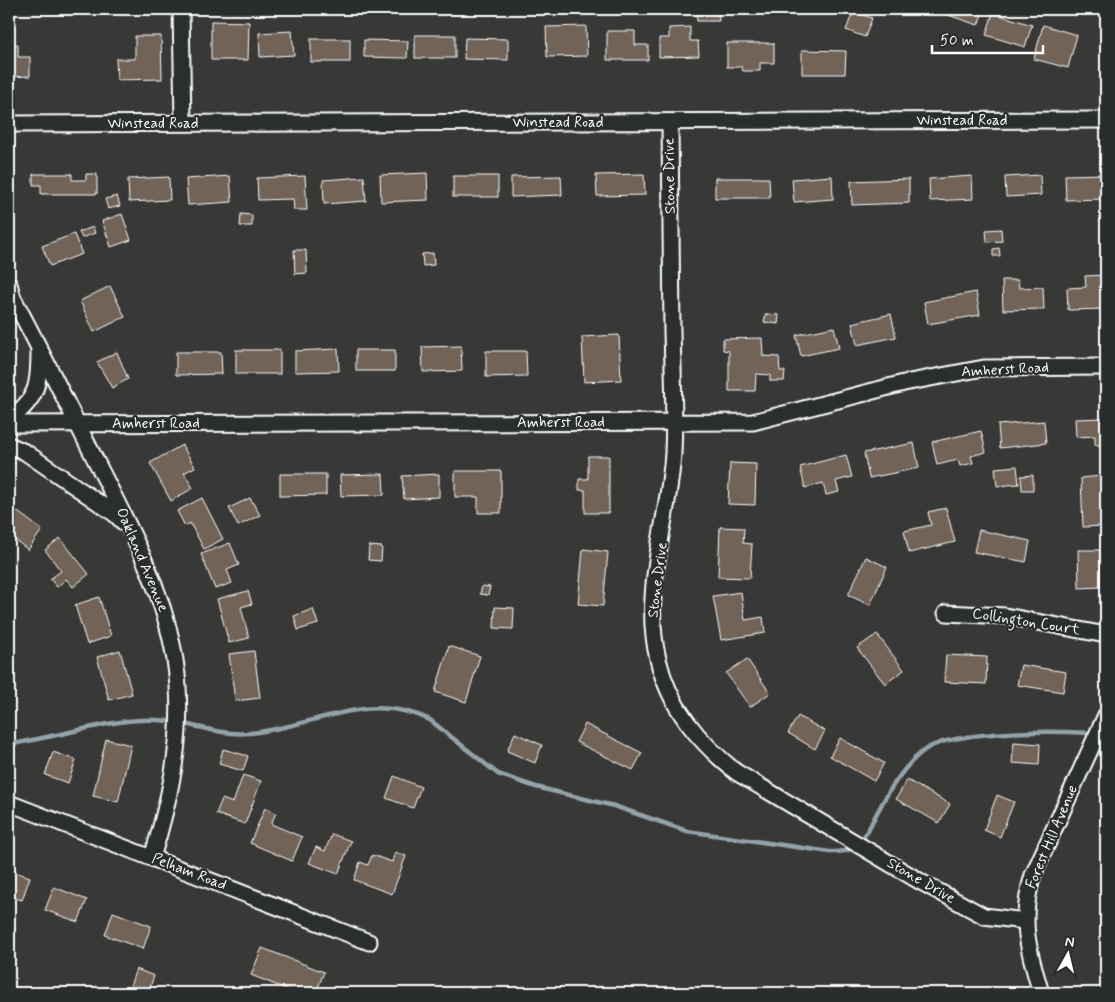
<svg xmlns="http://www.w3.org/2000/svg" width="1115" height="1002" viewBox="0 0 1115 1002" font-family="Mynerve,sans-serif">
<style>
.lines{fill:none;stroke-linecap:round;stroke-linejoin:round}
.stream{stroke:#93a3a9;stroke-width:4.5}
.building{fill:#716458;stroke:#fff}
.minor-casing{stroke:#fff;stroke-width:19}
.minor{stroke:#2a2d2e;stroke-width:15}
.labels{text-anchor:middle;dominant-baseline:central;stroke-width:4.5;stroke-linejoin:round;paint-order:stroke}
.street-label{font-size:15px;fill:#fff;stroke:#2a2d2e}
</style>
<rect width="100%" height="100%" fill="#383836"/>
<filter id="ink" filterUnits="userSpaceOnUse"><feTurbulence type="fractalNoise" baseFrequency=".02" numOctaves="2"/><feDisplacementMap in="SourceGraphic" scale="10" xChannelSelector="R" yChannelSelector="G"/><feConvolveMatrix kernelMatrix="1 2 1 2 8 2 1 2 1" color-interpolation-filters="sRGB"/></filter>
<g filter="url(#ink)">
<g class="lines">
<path class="stream" d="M 9,745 C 26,741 44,738 61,734 C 93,727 125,718 158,720 C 189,722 218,736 249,733 C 313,728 367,689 430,720 L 498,774 L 536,787 L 614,806 L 687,831 L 830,852 C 838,852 848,852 855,846 C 866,838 871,823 878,811 C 889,790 906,763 926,749 C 955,730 1071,729 1106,735"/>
</g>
<g class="building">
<polygon points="696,9 718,9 719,21 697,21"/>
<polygon points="947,9 984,9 978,25 945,14"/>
<polygon points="853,12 872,18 865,37 846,30"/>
<polygon points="993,13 1032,25 1025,47 986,35"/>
<polygon points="211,21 249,22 248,60 211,60"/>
<polygon points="1043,25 1077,35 1068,68 1034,59"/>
<polygon points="586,26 587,56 547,57 546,27"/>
<polygon points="690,27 690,41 698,41 699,56 659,57 659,38 669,38 669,28"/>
<polygon points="292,31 294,55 260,57 259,33"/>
<polygon points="607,31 635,31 635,45 648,45 648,60 607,60"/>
<rect x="415" y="35" width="40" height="23"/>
<polygon points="135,36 161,36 162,79 117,80 116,59 135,59"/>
<polygon points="465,38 508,39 508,60 464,59"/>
<rect x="311" y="39" width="39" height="23"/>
<polygon points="364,40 408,41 407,58 364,57"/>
<polygon points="727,43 774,43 774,63 760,63 760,71 743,71 742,67 727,67"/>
<polygon points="18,44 18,57 30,57 30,76 9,77 9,45"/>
<polygon points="802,50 846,51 845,74 802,74"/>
<polygon points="427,173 428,200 381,202 380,175"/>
<polygon points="33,174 72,174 72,180 86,180 86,174 97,174 97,194 41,194 41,185 33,185"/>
<polygon points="644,174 645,195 597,196 596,175"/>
<polygon points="1106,174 1106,199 1066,200 1065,175"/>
<polygon points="1040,175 1041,195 1006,197 1005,177"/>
<polygon points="230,176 232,202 188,205 186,179"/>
<polygon points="305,176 307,210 294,210 293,199 258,200 257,178"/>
<rect x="453" y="176" width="45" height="21"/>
<polygon points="561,176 562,195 511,197 511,177"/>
<polygon points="832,176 833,199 794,202 792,179"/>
<polygon points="972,176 973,199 930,201 929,179"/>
<polygon points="169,177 170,200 129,202 128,179"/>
<polygon points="364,177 366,201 324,204 323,180"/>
<polygon points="715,178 769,178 770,198 715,198"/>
<polygon points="909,179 909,203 852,205 851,181"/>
<polygon points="117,196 120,206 108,209 105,199"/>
<polygon points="122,214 131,240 111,247 102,221"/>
<polygon points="241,214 252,215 252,226 240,226"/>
<polygon points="93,227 95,233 82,238 79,232"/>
<polygon points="1001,229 1002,241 987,242 986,230"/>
<polygon points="74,234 82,254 50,266 42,246"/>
<polygon points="999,248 1000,256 993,256 993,249"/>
<polygon points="294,250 306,250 307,273 295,274"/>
<polygon points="433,253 434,265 423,266 422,254"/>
<polygon points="1106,275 1106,309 1068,310 1067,288 1086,287 1085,276"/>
<polygon points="1002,280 1018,280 1019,288 1043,287 1044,309 1003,310"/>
<polygon points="110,286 125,317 94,332 80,301"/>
<polygon points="976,292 980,315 928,324 924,302"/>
<polygon points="766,314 779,315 778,324 764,322"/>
<polygon points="891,314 896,337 857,345 852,323"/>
<polygon points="834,327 839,348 801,356 796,335"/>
<polygon points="619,335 621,380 584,382 582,337"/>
<polygon points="762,338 763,356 779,357 780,371 785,371 784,381 770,381 770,375 756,374 755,391 729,391 729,351 723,350 723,339"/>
<polygon points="461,346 462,371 423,372 422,347"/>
<polygon points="338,349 339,371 295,372 295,351"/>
<rect x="236" y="350" width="44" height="24"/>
<rect x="356" y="350" width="39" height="21"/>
<polygon points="486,351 526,351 527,376 486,377"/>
<polygon points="117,352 128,379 112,388 97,362"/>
<polygon points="176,352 221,352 222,374 176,375"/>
<polygon points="1106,418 1106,445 1095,445 1095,436 1076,437 1075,419"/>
<polygon points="1044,421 1046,443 1000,448 998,425"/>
<polygon points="981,431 986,452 971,456 973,463 960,466 958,460 937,465 932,442"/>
<polygon points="914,443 919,468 869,478 864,453"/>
<polygon points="182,445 195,467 184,473 193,488 171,501 150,463"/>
<polygon points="846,455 852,477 836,481 839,492 826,495 823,483 805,488 800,467"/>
<polygon points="588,456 609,456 609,513 585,513 585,490 579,490 579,479 588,479"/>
<polygon points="730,463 756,464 755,505 728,504"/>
<polygon points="1017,466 1019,484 997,486 995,468"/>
<polygon points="455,471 501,471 501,513 478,513 478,497 455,497"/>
<polygon points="280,474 326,474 326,495 280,496"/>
<polygon points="383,474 384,495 341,496 340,475"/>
<polygon points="439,474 439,497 404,499 402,476"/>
<polygon points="1033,475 1033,490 1022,490 1021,476"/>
<polygon points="1102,476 1105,526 1083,527 1081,478"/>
<polygon points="202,498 223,539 204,549 190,523 185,526 177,511"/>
<polygon points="250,498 260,515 238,526 229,508"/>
<polygon points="10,506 42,530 28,550 9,535"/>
<polygon points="946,508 955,542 909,553 904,531 931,525 928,512"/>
<polygon points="720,527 744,528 743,543 752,544 750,578 718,577"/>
<polygon points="979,530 1030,541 1026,562 974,552"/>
<polygon points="60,538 89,574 73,587 66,579 57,587 50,579 61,571 45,550"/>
<polygon points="230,543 239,565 227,570 232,583 215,589 201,554"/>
<polygon points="369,546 382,547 381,561 368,560"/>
<polygon points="583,549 608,552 603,606 578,604"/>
<polygon points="1078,550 1100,550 1101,587 1079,588"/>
<polygon points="866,557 887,567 870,605 848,595"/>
<polygon points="482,586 490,587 488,595 480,594"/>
<polygon points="248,591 252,604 241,607 249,638 229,643 217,599"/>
<polygon points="741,592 745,620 763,617 765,633 721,640 713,596"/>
<polygon points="99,597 111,636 87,644 75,605"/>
<polygon points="495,607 514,608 513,629 494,628"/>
<polygon points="313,609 318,624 298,630 294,616"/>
<polygon points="877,634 904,670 885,684 857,648"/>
<polygon points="449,646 480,656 466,702 435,692"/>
<polygon points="120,650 132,694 109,700 97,657"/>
<polygon points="254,651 260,698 235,701 229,654"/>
<polygon points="946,655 987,657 986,684 944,682"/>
<polygon points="747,659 770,693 750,707 726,673"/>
<polygon points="1021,665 1066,672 1063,692 1017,685"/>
<polygon points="798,716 825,731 815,749 788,733"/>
<polygon points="585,724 642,753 633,770 576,742"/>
<polygon points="515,733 542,745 535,763 507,751"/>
<polygon points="840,738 884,763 874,781 830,756"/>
<polygon points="106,739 131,745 118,802 93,796"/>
<polygon points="1014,742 1040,744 1039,765 1012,763"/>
<polygon points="223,749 248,756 243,771 219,764"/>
<polygon points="53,752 76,760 68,783 45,775"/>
<polygon points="243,775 261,781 245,824 216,814 222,799 233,803"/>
<polygon points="394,776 421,787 413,808 386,798"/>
<polygon points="907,780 950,804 939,823 896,799"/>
<polygon points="997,795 1014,802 1000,837 984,830"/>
<polygon points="265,808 276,813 271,824 302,837 292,861 250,843"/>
<polygon points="332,834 351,841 338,874 309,863 316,847 325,851"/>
<polygon points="395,852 406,856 392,894 354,880 360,862 368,865 372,855 392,862"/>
<polygon points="9,870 30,877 22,900 9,896"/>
<polygon points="54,887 87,900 78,922 45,910"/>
<polygon points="113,912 151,926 143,949 105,935"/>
<polygon points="262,948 324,972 316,993 296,993 251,975"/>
<polygon points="136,969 154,976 148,993 129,989"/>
</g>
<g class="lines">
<defs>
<g id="minor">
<polyline points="181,9 183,123"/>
<path d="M 670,123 C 671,192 671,262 672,331 C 673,372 675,412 673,453 C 669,521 641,591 658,659 C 669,707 699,742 736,772 L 921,882 L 984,916 L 1025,921"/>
<polyline points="9,124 1106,120"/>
<path d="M 9,284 L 13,298 C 41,350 67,404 94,457 C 130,529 173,604 178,687 C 182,745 169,802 152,858"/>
<path d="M 9,420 C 38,398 39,385 39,350"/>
<polyline points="9,424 753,422 904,383 984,368 1106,367"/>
<polyline points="9,445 25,452 115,514 123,522"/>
<polyline points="946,613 1005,616 1106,635"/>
<polyline points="9,803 369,942"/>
<path d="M 1041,993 C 1028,949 1019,920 1033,875 L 1106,715"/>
</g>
</defs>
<use href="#minor" class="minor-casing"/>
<use href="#minor" class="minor"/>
</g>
</g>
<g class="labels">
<g class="street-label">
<text x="962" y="121">Winstead Road</text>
<text x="558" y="123">Winstead Road</text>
<text x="153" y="124">Winstead Road</text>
<text transform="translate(670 176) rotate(-91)">Stone Drive</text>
<text transform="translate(1005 370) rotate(-3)">Amherst Road</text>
<text x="561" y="423">Amherst Road</text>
<text x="156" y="424">Amherst Road</text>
<text transform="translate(142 560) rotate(67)">Oakland Avenue</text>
<text transform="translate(658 580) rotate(-83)">Stone Drive</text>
<text transform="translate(1026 622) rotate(9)">Collington Court</text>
<text transform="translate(1052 837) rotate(-67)">Forest Hill Avenue</text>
<text transform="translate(189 872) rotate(21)">Pelham Road</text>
<text transform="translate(921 881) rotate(30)">Stone Drive</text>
</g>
</g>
<rect width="1115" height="1002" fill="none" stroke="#2a2d2e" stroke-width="30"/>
<rect x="15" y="15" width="1085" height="972" fill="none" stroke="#fff" stroke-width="2" filter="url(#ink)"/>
<g transform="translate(1068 954) rotate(8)" stroke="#2a2d2e" stroke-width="4" paint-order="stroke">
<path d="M0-4L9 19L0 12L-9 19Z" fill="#ffffff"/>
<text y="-8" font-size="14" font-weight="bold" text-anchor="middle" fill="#ffffff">N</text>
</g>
<path d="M932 45v8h111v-8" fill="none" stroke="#ffffff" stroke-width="2.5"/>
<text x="940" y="45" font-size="15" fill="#ffffff" stroke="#2a2d2e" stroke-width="4" paint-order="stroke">50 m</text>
</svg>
